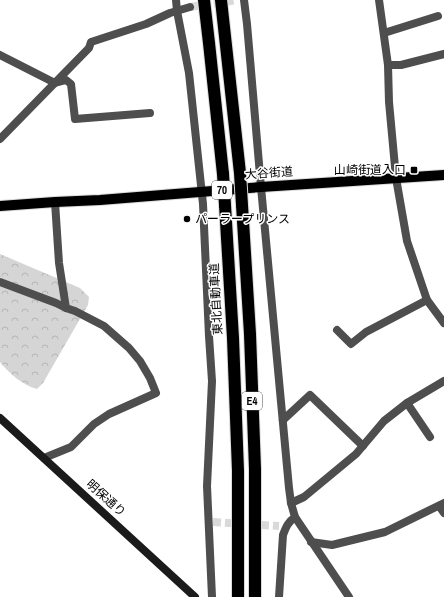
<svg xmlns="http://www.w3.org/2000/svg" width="444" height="597" viewBox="0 0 444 597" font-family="'Archivo Narrow','Noto Sans JP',sans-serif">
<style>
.forest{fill:url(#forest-crowns)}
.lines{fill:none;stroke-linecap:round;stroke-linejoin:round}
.street-tunnel{stroke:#d9d9d9;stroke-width:8;stroke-dasharray:8 4;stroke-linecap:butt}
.primary-casing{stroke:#dbdbdb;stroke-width:12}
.highway-casing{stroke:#dbdbdb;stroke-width:14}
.street{stroke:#4e4e4e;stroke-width:8}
.secondary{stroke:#1b1b1b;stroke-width:8}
.primary{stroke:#000;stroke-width:10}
.highway{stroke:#000;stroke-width:12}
.highway-bridge-casing{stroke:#dbdbdb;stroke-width:14;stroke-linecap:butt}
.highway-bridge{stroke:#000;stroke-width:12}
.poi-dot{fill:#000;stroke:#fff;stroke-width:1.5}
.labels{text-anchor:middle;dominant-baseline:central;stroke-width:3;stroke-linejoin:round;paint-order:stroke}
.shield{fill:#fff;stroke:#4c4c4c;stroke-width:1}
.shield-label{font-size:11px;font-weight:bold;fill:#000}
.poi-label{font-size:12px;fill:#000;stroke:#fff;text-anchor:end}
.street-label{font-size:12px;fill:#000;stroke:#fff}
</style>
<defs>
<pattern id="forest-crowns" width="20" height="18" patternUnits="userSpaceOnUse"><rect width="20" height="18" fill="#d5d5d5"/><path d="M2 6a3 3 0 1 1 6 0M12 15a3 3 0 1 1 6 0" fill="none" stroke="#b5b5b5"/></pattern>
</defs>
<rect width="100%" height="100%" fill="#fff"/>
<path class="forest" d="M 0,254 L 80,288 L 89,297 L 88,305 L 43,383 L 37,389 C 22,385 10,374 0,362 Z"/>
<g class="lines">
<g class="street-tunnel">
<polyline points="190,7 237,0"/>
<polyline points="213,522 279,526"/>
</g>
<defs>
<polyline id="primary" points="0,206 55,202 100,200 261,187 444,175"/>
<g id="highway">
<polyline points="204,0 209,43 223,174"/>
<polyline points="221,0 240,173"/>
<polyline points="225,205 233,338 238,471 238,597"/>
<polyline points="242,205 250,334 255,469 255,597"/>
</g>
</defs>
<use href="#primary" class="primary-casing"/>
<use href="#highway" class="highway-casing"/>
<g class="street">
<polyline points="176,0 177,11 189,73 203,204 209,336 212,381 207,486 212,597"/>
<path d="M 244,0 L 247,24 L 261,187 L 289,488 L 291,503 L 295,517 C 288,522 286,527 283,535 L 279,597"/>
<polyline points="379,0 388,65 389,102 396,178 407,241 427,300 444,323"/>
<polyline points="384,33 438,16"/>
<polyline points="0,55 55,83 66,80 71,84 75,119 150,113"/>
<polyline points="388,65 401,65 444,54"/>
<polyline points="0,139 89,48 91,42 146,24 170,13 190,7"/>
<polyline points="0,282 56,303 66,308"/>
<polyline points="337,330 351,344 366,332 427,300"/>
<polyline points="407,403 430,437"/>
<polyline points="283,420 310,395 363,446"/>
<polyline points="44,458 71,447 94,424 109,414 156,393 150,378 140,361 129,348 104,326 75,311 66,308 59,263 55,202"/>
<polyline points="291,503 304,497 356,454 384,421 407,403 444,381"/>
<polyline points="439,506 444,513"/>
<polyline points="295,517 349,597"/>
<polyline points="311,542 332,545 385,532 444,503"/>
</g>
<polyline class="secondary" points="0,418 195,597"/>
<use href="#primary" class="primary"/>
<use href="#highway" class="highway"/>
<defs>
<g id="highway-bridge">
<polyline points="240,173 242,205"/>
<polyline points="223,174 225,205"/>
</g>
</defs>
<use href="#highway-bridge" class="highway-bridge-casing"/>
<use href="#highway-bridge" class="highway-bridge"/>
</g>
<g class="poi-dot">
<rect x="410" y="166" width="8" height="8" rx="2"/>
<circle cx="187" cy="219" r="4"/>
</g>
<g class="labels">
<g class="shield">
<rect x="212" y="181" width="20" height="18" rx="3"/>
<rect x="242" y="392" width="20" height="18" rx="3"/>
</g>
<g class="shield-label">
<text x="222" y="190">70</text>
<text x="252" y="401">E4</text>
</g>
<g class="poi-label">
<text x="406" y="170">山崎街道入口</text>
<text x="195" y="219" text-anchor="start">パーラープリンス</text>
</g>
<g class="street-label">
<text transform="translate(269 173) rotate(-4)">大谷街道</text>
<text transform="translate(216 299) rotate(-93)">東北自動車道</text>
<text transform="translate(106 498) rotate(42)">明保通り</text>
</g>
</g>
</svg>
